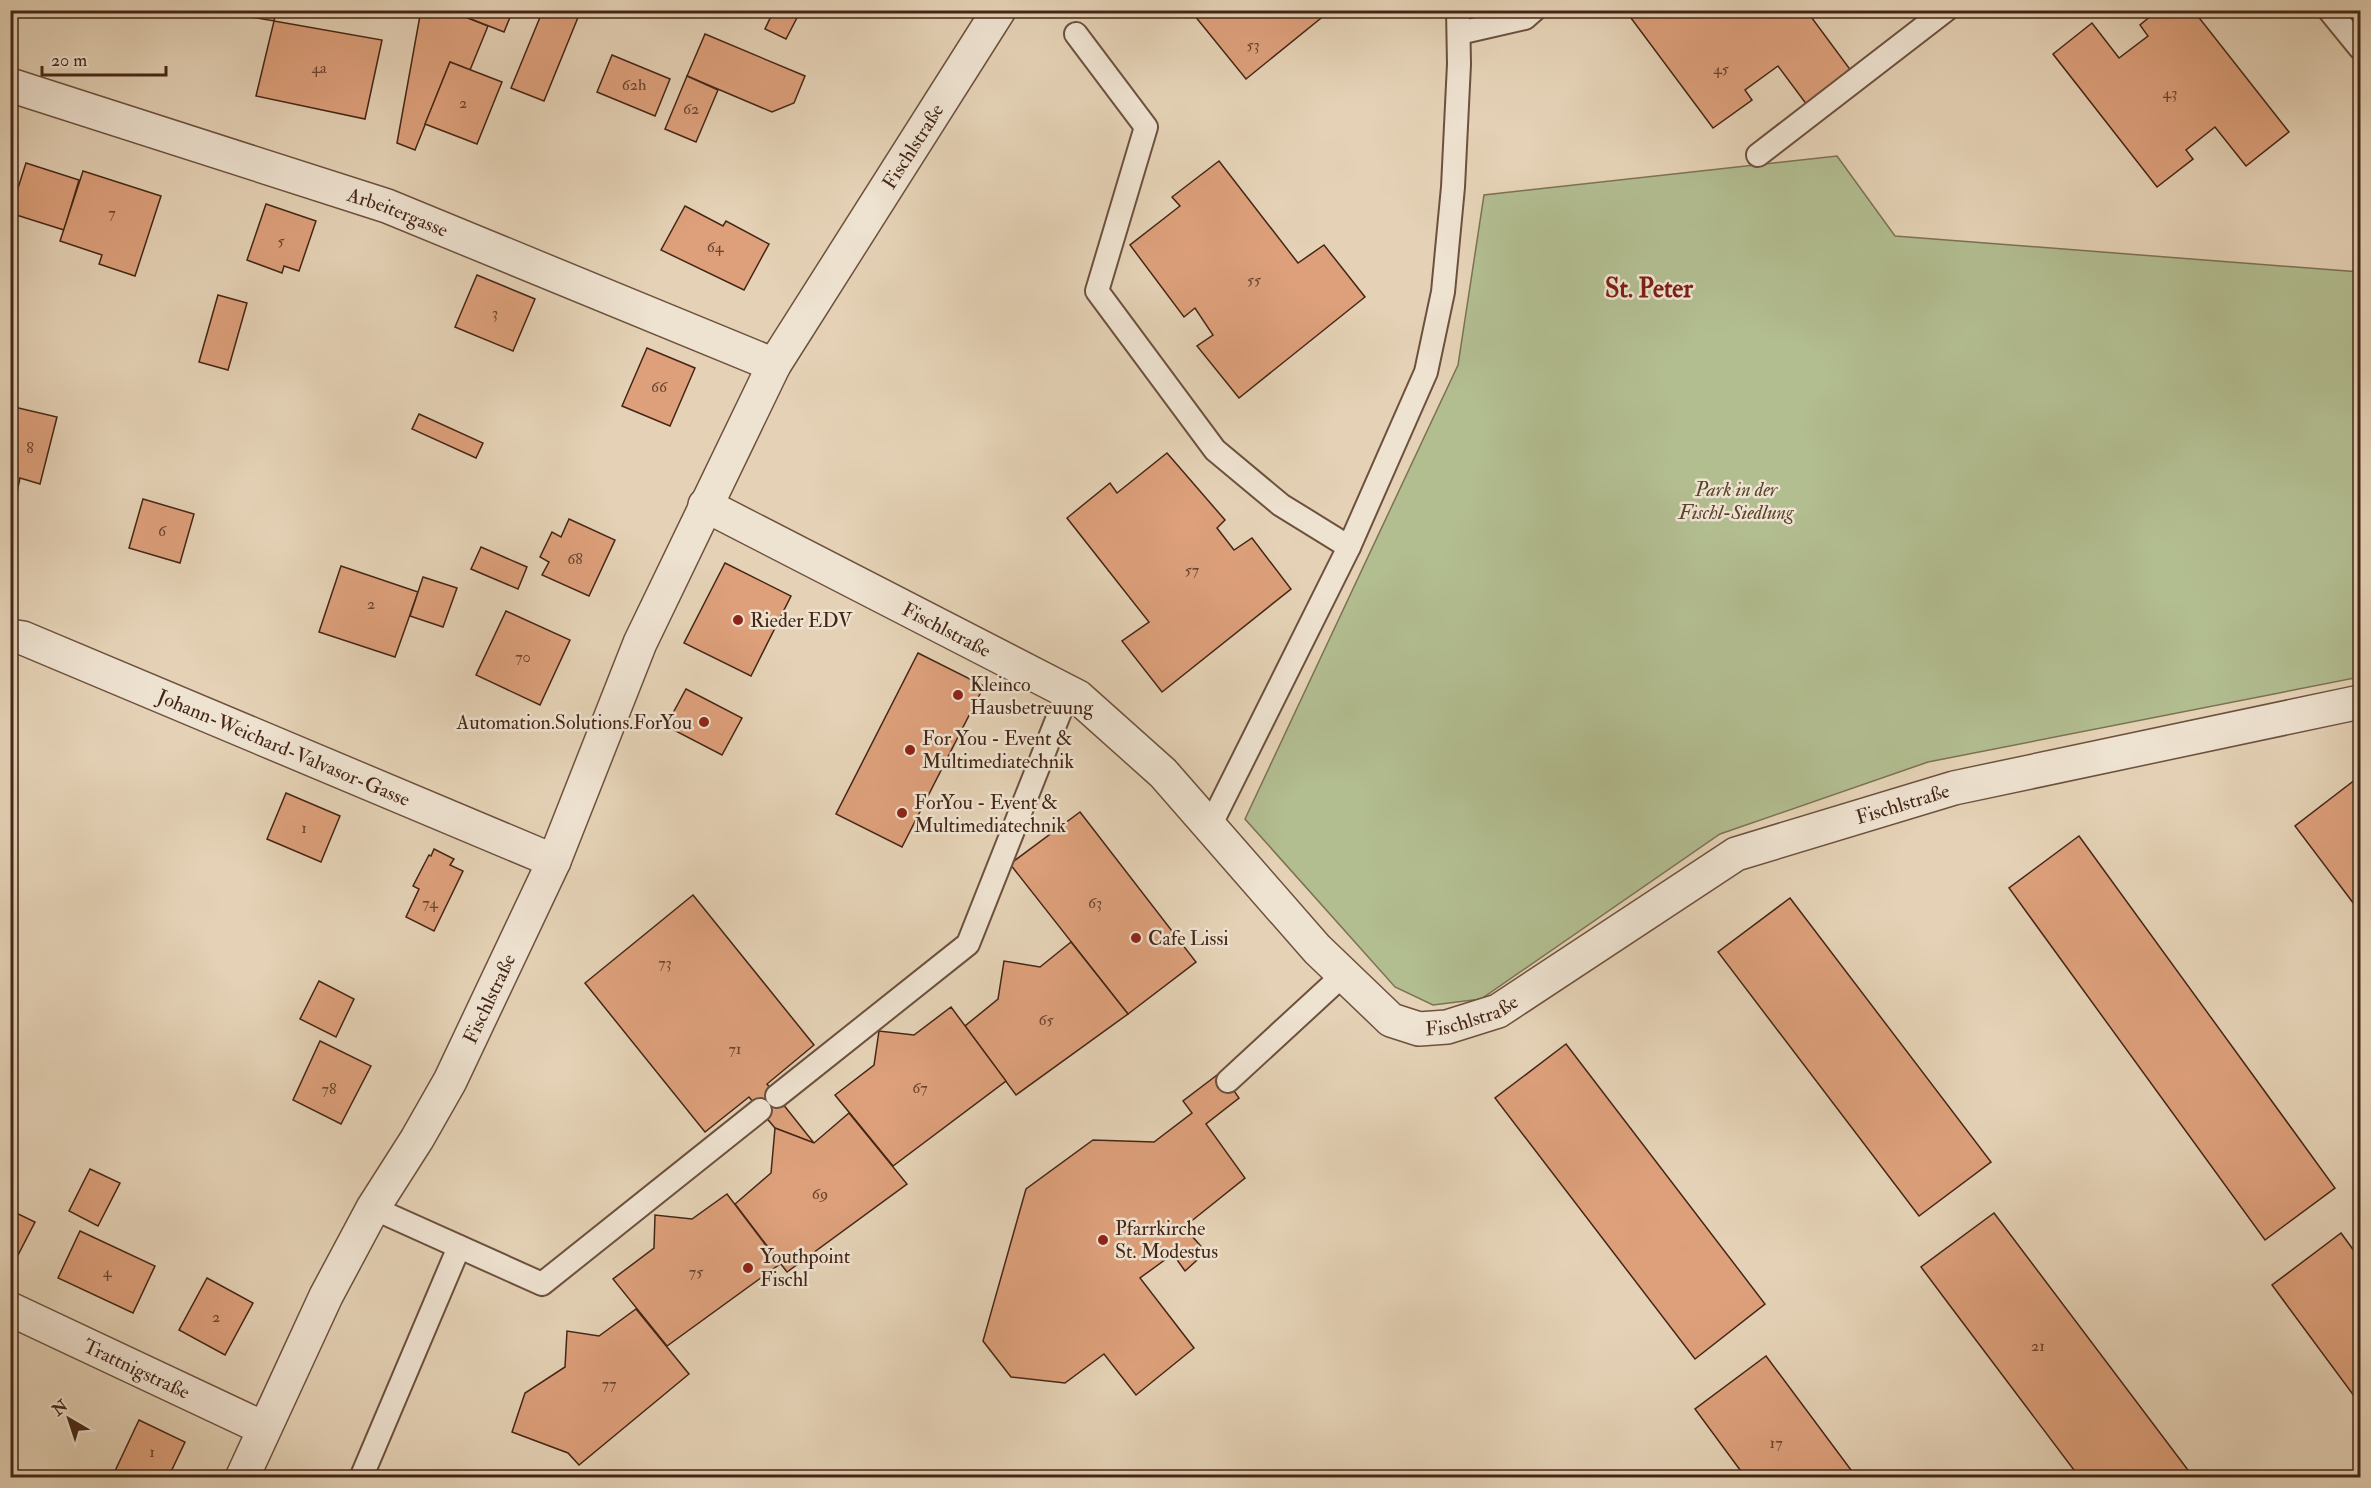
<svg xmlns="http://www.w3.org/2000/svg" width="2371" height="1488" viewBox="0 0 2371 1488" font-family="'IM FELL Double Pica',serif">
<style>
.green{fill:#b2bd90;stroke:#7c7253;stroke-width:1.5}
.building{fill:#dda07b;stroke:#452616;stroke-width:1.5}
.lines{fill:none;stroke-linecap:round;stroke-linejoin:round}
.lane-casing{stroke:#6d513e;stroke-width:26}
.street-casing{stroke:#6d513e;stroke-width:36}
.lane{stroke:#eee2d0;stroke-width:22}
.street{stroke:#eee2d0;stroke-width:33}
.poi-dot{fill:#8f2418;stroke:#eee2d0;stroke-width:2}
.labels{text-anchor:middle;dominant-baseline:central;stroke-width:5;stroke-linejoin:round;paint-order:stroke}
.number-label{font-size:16px;fill:#6b442f}
.street-label{font-size:20px;fill:#452616;stroke:#eee2d0}
.park-label{font-size:20px;font-style:italic;fill:#5b442e;stroke:#eee2d0}
.poi-label{font-size:20px;fill:#452616;stroke:#eee2d0;text-anchor:start}
.district-label{font-size:26px;font-weight:bold;fill:#7a1f14;stroke:#eee2d0}
</style>
<rect width="100%" height="100%" fill="#e5d2b6"/>
<filter id="stains"><feTurbulence type="fractalNoise" baseFrequency=".00333" numOctaves="4"/><feColorMatrix values="0 0 0 0 .2 0 0 0 0 .09 0 0 0 0 .02 0 0 0 .5 -.17"/></filter>
<radialGradient id="worn" r=".72"><stop offset=".6" stop-color="#630" stop-opacity="0"/><stop offset="1" stop-color="#630" stop-opacity=".3"/></radialGradient>
<polygon class="green" points="1837,156 1895,236 2360,272 2360,677 1928,762 1720,834 1481,999 1433,1005 1395,987 1245,819 1458,365 1484,195"/>
<g class="building">
<polygon points="210,10 276,10 274,21"/>
<polygon points="421,10 448,10 488,26 470,70 450,62 415,150 397,143"/>
<polygon points="454,10 513,10 504,32 453,12"/>
<polygon points="543,10 581,10 544,101 511,88"/>
<polygon points="774,10 801,10 786,39 765,29"/>
<polygon points="1190,10 1331,10 1246,79"/>
<polygon points="1625,10 1806,10 1852,72 1807,105 1778,66 1745,90 1752,100 1713,128"/>
<polygon points="2158,10 2193,10 2289,132 2246,166 2215,127 2186,150 2193,159 2157,187 2053,54 2092,23 2119,58 2148,36 2140,25"/>
<polygon points="274,21 382,40 365,119 256,96"/>
<polygon points="705,34 805,76 794,103 772,112 687,76"/>
<polygon points="612,55 670,79 655,116 597,92"/>
<polygon points="450,62 502,82 477,144 425,124"/>
<polygon points="687,76 718,90 696,142 665,129"/>
<polygon points="1219,161 1298,263 1324,245 1365,297 1239,398 1197,346 1213,335 1195,308 1184,317 1130,245 1180,206 1172,197"/>
<polygon points="26,163 79,180 64,230 10,213"/>
<polygon points="83,171 161,196 135,276 99,264 102,255 60,241"/>
<polygon points="266,204 316,221 299,271 284,266 282,273 247,260"/>
<polygon points="685,206 723,226 726,221 769,244 744,290 661,250"/>
<polygon points="477,275 535,299 513,351 455,327"/>
<polygon points="218,295 247,303 228,370 199,362"/>
<polygon points="647,348 695,368 670,426 622,406"/>
<polygon points="10,406 57,417 40,484 20,478 17,492 10,490"/>
<polygon points="419,414 483,443 476,458 412,429"/>
<polygon points="1167,453 1225,520 1217,528 1234,550 1252,538 1291,589 1162,692 1122,641 1149,622 1067,518 1110,483 1117,493"/>
<polygon points="143,499 194,514 180,563 129,548"/>
<polygon points="569,519 615,540 589,596 542,575 549,562 540,557 552,532 561,537"/>
<polygon points="481,547 527,567 518,589 471,569"/>
<polygon points="725,563 791,596 751,676 684,643"/>
<polygon points="341,566 418,592 395,657 319,632"/>
<polygon points="423,577 457,588 443,627 410,616"/>
<polygon points="506,611 570,640 540,705 476,675"/>
<polygon points="918,653 984,686 902,847 836,814"/>
<polygon points="686,689 742,718 722,755 666,726"/>
<polygon points="2360,776 2360,912 2295,826"/>
<polygon points="286,793 340,816 321,862 267,839"/>
<polygon points="1080,812 1196,962 1128,1014 1010,864"/>
<polygon points="2079,836 2335,1188 2265,1240 2009,888"/>
<polygon points="434,849 454,859 450,865 463,871 434,931 406,917 419,889 413,886 429,855 431,856"/>
<polygon points="693,895 814,1045 767,1084 814,1143 775,1128 749,1097 705,1132 585,983"/>
<polygon points="1790,898 1991,1162 1919,1216 1718,952"/>
<polygon points="1071,942 1128,1014 1016,1095 965,1026 998,999 1004,961 1040,967"/>
<polygon points="319,981 354,999 336,1037 300,1019"/>
<polygon points="951,1007 1006,1081 893,1166 835,1095 874,1065 879,1031 914,1035"/>
<polygon points="320,1041 371,1066 341,1124 293,1100"/>
<polygon points="1566,1044 1765,1304 1695,1359 1495,1098"/>
<polygon points="1221,1072 1239,1098 1206,1124 1245,1178 1184,1227 1206,1252 1185,1271 1173,1254 1140,1278 1194,1348 1136,1395 1104,1354 1065,1383 1011,1377 983,1341 1026,1189 1093,1140 1154,1142 1192,1113 1183,1101"/>
<polygon points="849,1113 907,1184 787,1272 735,1204 771,1173 775,1128 814,1143"/>
<polygon points="90,1169 120,1183 98,1226 69,1211"/>
<polygon points="727,1194 780,1264 667,1346 613,1279 654,1248 655,1215 692,1219"/>
<polygon points="10,1210 35,1222 17,1257 10,1254"/>
<polygon points="1994,1213 2194,1478 2080,1478 1951,1307 1921,1267"/>
<polygon points="80,1231 155,1266 133,1313 58,1278"/>
<polygon points="2341,1233 2360,1259 2360,1404 2272,1285"/>
<polygon points="207,1278 253,1303 225,1355 179,1330"/>
<polygon points="636,1309 689,1374 579,1465 568,1453 512,1432 525,1393 565,1367 567,1331 599,1336"/>
<polygon points="1766,1356 1857,1478 1746,1478 1695,1409"/>
<polygon points="139,1420 185,1442 168,1478 129,1478 115,1471"/>
</g>
<g class="lines">
<defs>
<g id="lane">
<polyline points="2329,10 2360,48"/>
<polyline points="1459,33 1525,18 1534,10"/>
<polyline points="1076,34 1146,127 1097,291 1215,450 1281,505 1349,547"/>
<polyline points="1758,155 1946,10"/>
<polyline points="1210,826 1349,547 1426,372 1443,292 1453,187 1459,64 1458,10"/>
<polyline points="1228,1081 1343,975"/>
<polyline points="777,1096 968,944 1062,707 1064,689"/>
<polyline points="373,1208 542,1284 760,1110"/>
<polyline points="361,1478 459,1247"/>
</g>
<g id="street">
<path id="s1" d="M 10,85 L 387,206 L 774,365"/>
<path id="s2" d="M 705,505 L 1078,697 L 1163,773 L 1317,949 L 1391,1020 L 1419,1029 L 1447,1027 L 1498,1011 L 1736,854 L 1954,788 L 2360,702"/>
<path id="s3" d="M 10,636 L 23,638 L 554,861"/>
<path id="s4" d="M 10,1309 L 263,1428"/>
<path id="s5" d="M 242,1478 L 326,1296 L 373,1208 L 417,1139 L 450,1081 L 554,861 L 640,643 L 774,365 L 999,10"/>
</g>
</defs>
<use href="#lane" class="lane-casing"/>
<use href="#street" class="street-casing"/>
<use href="#lane" class="lane"/>
<use href="#street" class="street"/>
</g>
<g class="poi-dot">
<circle cx="738" cy="620" r="6"/>
<circle cx="958" cy="695" r="6"/>
<circle cx="704" cy="722" r="6"/>
<circle cx="910" cy="750" r="6"/>
<circle cx="902" cy="813" r="6"/>
<circle cx="1136" cy="938" r="6"/>
<circle cx="1103" cy="1240" r="6"/>
<circle cx="748" cy="1268" r="6"/>
</g>
<g class="labels">
<g class="number-label">
<text x="1253" y="45">53</text>
<text x="319" y="68">4a</text>
<text x="1721" y="69">45</text>
<text x="634" y="85">62h</text>
<text x="2170" y="93">43</text>
<text x="463" y="103">2</text>
<text x="691" y="109">62</text>
<text x="112" y="213">7</text>
<text x="281" y="241">5</text>
<text x="715" y="247">64</text>
<text x="1254" y="280">55</text>
<text x="495" y="313">3</text>
<text x="659" y="387">66</text>
<text x="30" y="448">8</text>
<text x="162" y="531">6</text>
<text x="575" y="559">68</text>
<text x="1192" y="570">57</text>
<text x="371" y="604">2</text>
<text x="523" y="657">70</text>
<text x="304" y="828">1</text>
<text x="430" y="903">74</text>
<text x="1095" y="903">63</text>
<text x="665" y="963">73</text>
<text x="1046" y="1020">65</text>
<text x="735" y="1049">71</text>
<text x="920" y="1088">67</text>
<text x="329" y="1089">78</text>
<text x="820" y="1194">69</text>
<text x="107" y="1272">4</text>
<text x="696" y="1272">75</text>
<text x="216" y="1317">2</text>
<text x="2038" y="1346">21</text>
<text x="609" y="1384">77</text>
<text x="1776" y="1443">17</text>
<text x="152" y="1452">1</text>
</g>
<g class="street-label">
<text stroke="none"><textPath href="#s5" startOffset="1494">Fischlstraße</textPath></text>
<text stroke="none"><textPath href="#s1" startOffset="408">Arbeitergasse</textPath></text>
<text stroke="none"><textPath href="#s2" startOffset="272">Fischlstraße</textPath></text>
<text stroke="none"><textPath href="#s3" startOffset="296">Johann-Weichard-Valvasor-Gasse</textPath></text>
<text stroke="none"><textPath href="#s2" startOffset="1440">Fischlstraße</textPath></text>
<text stroke="none"><textPath href="#s5" startOffset="540">Fischlstraße</textPath></text>
<text stroke="none"><textPath href="#s2" startOffset="954">Fischlstraße</textPath></text>
<text stroke="none"><textPath href="#s4" startOffset="140">Trattnigstraße</textPath></text>
</g>
<g class="park-label">
<text x="1736" y="489">Park in der<tspan x="1736" dy="23">Fischl-Siedlung</tspan></text>
</g>
<g class="poi-label">
<text x="750" y="620">Rieder EDV</text>
<text x="970" y="684">Kleinco<tspan x="970" dy="23">Hausbetreuung</tspan></text>
<text x="692" y="722" text-anchor="end">Automation.Solutions.ForYou</text>
<text x="922" y="738">For You - Event &amp;<tspan x="922" dy="23">Multimediatechnik</tspan></text>
<text x="914" y="802">ForYou - Event &amp;<tspan x="914" dy="23">Multimediatechnik</tspan></text>
<text x="1148" y="938">Cafe Lissi</text>
<text x="1115" y="1228">Pfarrkirche<tspan x="1115" dy="23">St. Modestus</tspan></text>
<text x="760" y="1256">Youthpoint<tspan x="760" dy="23">Fischl</tspan></text>
</g>
<g class="district-label">
<text x="1649" y="289">St. Peter</text>
</g>
</g>
<rect width="2371" height="1488" fill="none" stroke="#e5d2b6" stroke-width="36"/>
<rect x="12" y="12" width="2347" height="1464" fill="none" stroke="#452616" stroke-width="3"/>
<rect x="18" y="18" width="2335" height="1452" fill="none" stroke="#452616" stroke-width="1.5"/>
<g transform="translate(69 1419) rotate(321)" stroke="#eee2d0" stroke-width="4.5" paint-order="stroke">
<path d="M0-4.5L10 22L0 15L-10 22Z" fill="#452616"/>
<text y="-9" font-size="16" font-weight="bold" text-anchor="middle" fill="#452616">N</text>
</g>
<path d="M42 66v9h124v-9" fill="none" stroke="#452616" stroke-width="3"/>
<text x="51" y="66" font-size="18" fill="#452616" stroke="#eee2d0" stroke-width="4.5" paint-order="stroke">20 m</text>
<rect width="100%" height="100%" filter="url(#stains)"/>
<rect width="100%" height="100%" fill="url(#worn)"/>
</svg>
